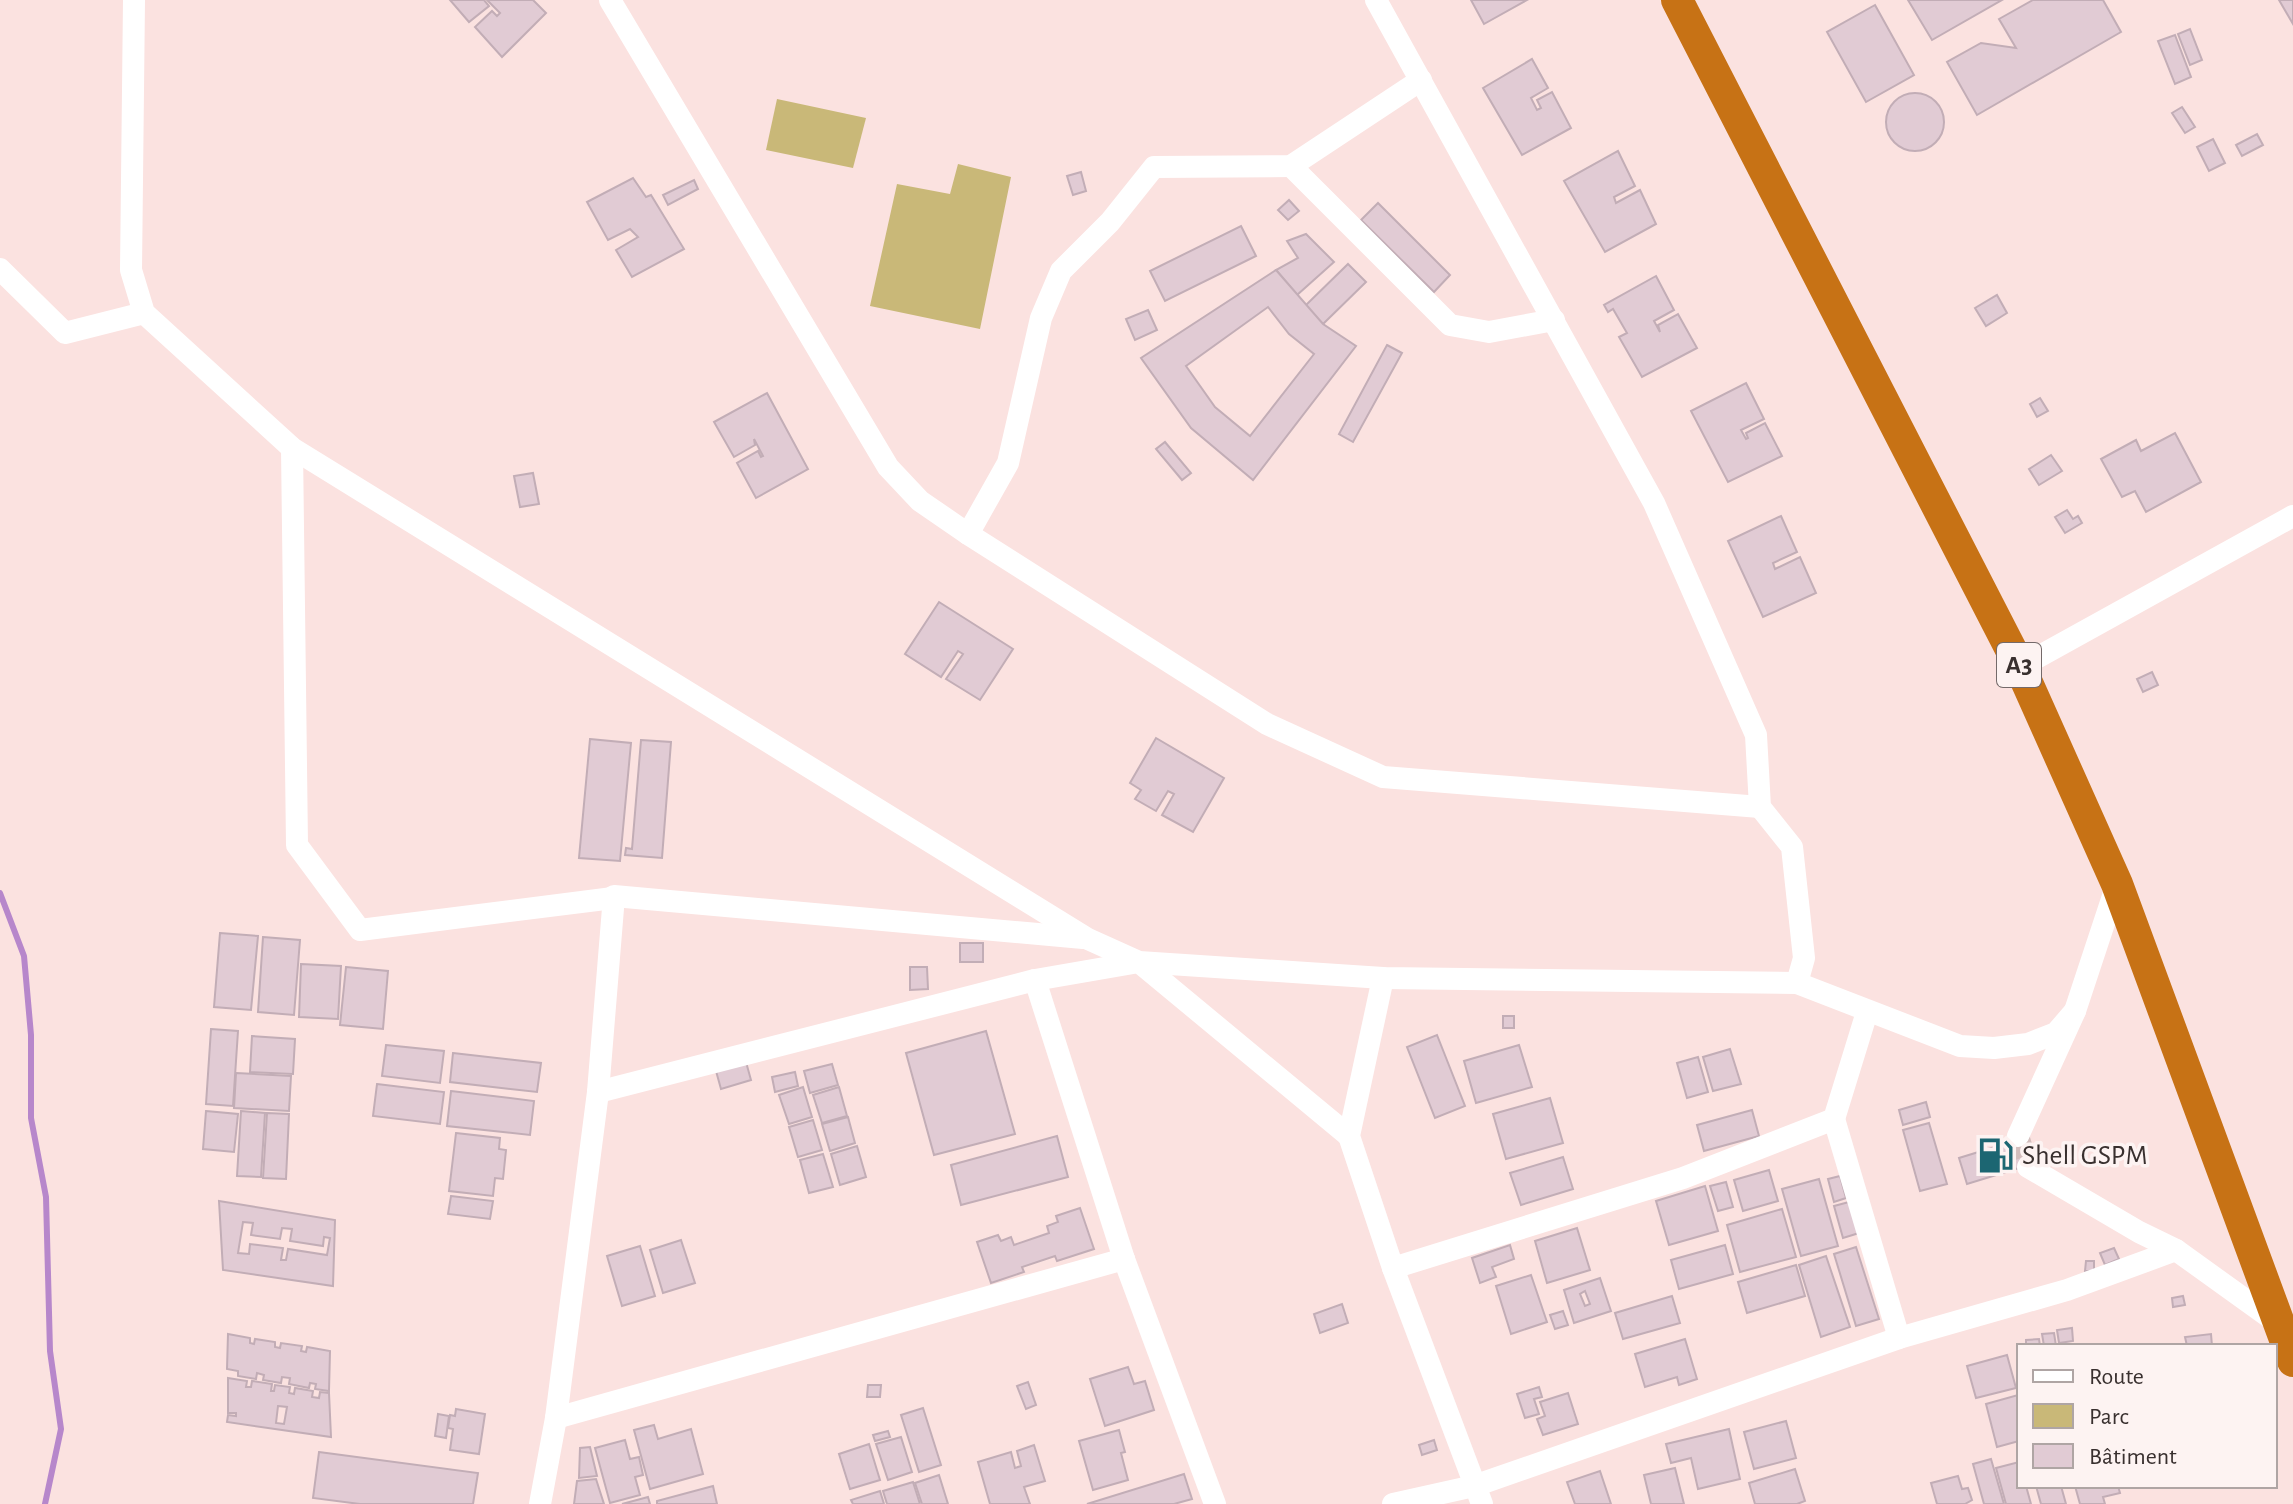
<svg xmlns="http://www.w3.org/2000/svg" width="2293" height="1504" viewBox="0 0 2293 1504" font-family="'Alegreya Sans',sans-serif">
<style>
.green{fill:#c9b878}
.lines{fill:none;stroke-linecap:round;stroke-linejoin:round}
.stream{stroke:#b787cb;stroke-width:6}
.building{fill:#e1cbd4;stroke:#c2adb6;stroke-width:2;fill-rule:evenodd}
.minor-tunnel{stroke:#d4bebd;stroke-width:22;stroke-dasharray:22 11;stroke-linecap:butt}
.minor{stroke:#fff;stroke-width:22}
.highway{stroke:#c77215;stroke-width:32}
.labels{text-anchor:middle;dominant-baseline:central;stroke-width:7;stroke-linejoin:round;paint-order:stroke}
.shield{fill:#fdf3f2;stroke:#746a6a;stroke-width:2}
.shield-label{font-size:26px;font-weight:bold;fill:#39302f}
.poi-label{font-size:28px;fill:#39302f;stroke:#fdf3f2;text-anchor:start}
</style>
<rect width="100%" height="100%" fill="#fbe2e0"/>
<g class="green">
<polygon points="777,99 866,118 853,168 766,150"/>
<polygon points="958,164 1011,177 980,329 870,306 897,184 950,194"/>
</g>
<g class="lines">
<polyline class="stream" points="0,893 24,956 31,1035 31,1118 46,1197 50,1351 61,1429 45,1504"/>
</g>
<g class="building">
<polygon points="450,0 484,0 489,6 469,22"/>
<polygon points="487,0 533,0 546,13 502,57 475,27 492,11 497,16 500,13"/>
<polygon points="1471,0 1527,0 1484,24"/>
<polygon points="1908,0 2002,0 1932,40"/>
<polygon points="2033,0 2103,0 2121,32 1977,115 1947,62 1981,43 2016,48 1999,19"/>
<polygon points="2279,0 2293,0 2293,24"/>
<polygon points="1875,5 1914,75 1866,102 1827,32"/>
<polygon points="2190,29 2202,60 2190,65 2178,34"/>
<polygon points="2175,35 2191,77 2175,84 2158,41"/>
<polygon points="1532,59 1548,88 1531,98 1537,110 1541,108 1537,100 1552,92 1571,128 1522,155 1483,88"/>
<circle cx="1915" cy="122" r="29"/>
<polygon points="2182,107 2195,127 2185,133 2172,113"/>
<polygon points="2257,134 2263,145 2242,156 2236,145"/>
<polygon points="2213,139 2225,163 2209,171 2197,147"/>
<polygon points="1618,151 1635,186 1614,197 1616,203 1640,190 1656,224 1605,252 1564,181"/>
<polygon points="1081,172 1086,191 1073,195 1067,176"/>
<polygon points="633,178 646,197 651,195 684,249 632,277 616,250 638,237 630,229 608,240 587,202"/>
<polygon points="694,180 698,189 668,205 663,195"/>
<polygon points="1289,200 1299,211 1288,220 1278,210"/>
<polygon points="1378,203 1450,275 1434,292 1361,220"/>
<polygon points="1241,226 1256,256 1165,301 1150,271"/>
<polygon points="1306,234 1334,262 1297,295 1276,270 1298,258 1287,241"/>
<polygon points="1348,264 1366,282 1323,324 1305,306"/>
<path d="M 1276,270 L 1323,324 L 1356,346 L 1253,480 L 1191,428 L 1141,358 ZM 1268,307 L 1289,334 L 1314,354 L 1250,436 L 1215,407 L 1186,366 Z"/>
<polygon points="1656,276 1674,310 1654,321 1660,332 1658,325 1678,314 1697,348 1642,377 1619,337 1627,333 1613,309 1608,312 1604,305"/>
<polygon points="1997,295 2007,313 1986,326 1975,308"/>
<polygon points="1148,310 1157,330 1135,340 1126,319"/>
<polygon points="1387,345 1402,353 1353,442 1339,434"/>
<polygon points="1746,383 1764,419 1741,430 1746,439 1748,438 1746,433 1765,423 1782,456 1728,482 1691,411"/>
<polygon points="767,393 808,469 756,498 737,463 758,451 761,457 763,456 754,439 755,445 734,457 714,422"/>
<polygon points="2040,398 2048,411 2037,417 2030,404"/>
<polygon points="2175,433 2201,482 2146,512 2135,491 2122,497 2101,459 2136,440 2141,451"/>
<polygon points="1165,442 1191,473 1182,480 1156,449"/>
<polygon points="2051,455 2062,471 2039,485 2029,469"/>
<polygon points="533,473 539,504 520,507 514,476"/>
<polygon points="2067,510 2073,519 2078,516 2082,523 2065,533 2055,517"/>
<polygon points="1781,516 1797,552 1773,563 1775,569 1800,557 1816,593 1763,617 1728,541"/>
<polygon points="939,602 1013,649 980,700 946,679 963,654 958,651 941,677 905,654"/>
<polygon points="2152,672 2158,685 2143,692 2137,679"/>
<polygon points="1156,738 1224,778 1193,832 1162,815 1174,794 1168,791 1156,811 1135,799 1141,790 1130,783"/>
<polygon points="590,739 631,743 620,861 579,858"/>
<polygon points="641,740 671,742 662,858 625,855 626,848 632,849"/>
<polygon points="220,933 258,936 251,1010 214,1007"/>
<polygon points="263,937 300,940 294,1015 258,1012"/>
<rect x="960" y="943" width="23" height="19"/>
<polygon points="301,964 341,966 338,1019 299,1017"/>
<polygon points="346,967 388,971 383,1029 340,1025"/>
<polygon points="910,967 927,967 928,989 910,990"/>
<rect x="1503" y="1016" width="11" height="12"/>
<polygon points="211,1029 238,1031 233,1106 206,1104"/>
<polygon points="986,1031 1015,1134 934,1155 906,1053"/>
<polygon points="1437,1035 1465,1106 1435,1118 1407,1047"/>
<polygon points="252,1036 295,1039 293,1074 250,1072"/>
<polygon points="386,1045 444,1051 440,1083 382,1076"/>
<polygon points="1519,1045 1532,1087 1476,1103 1464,1061"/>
<polygon points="1730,1049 1741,1084 1713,1091 1703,1057"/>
<polygon points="453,1053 541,1063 537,1092 450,1082"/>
<polygon points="1698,1057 1708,1092 1687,1098 1677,1063"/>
<polygon points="746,1062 751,1080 721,1089 716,1071"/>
<polygon points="832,1064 838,1085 810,1093 804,1071"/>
<polygon points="795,1072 798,1086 775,1092 772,1077"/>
<polygon points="236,1073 291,1076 289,1111 234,1108"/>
<polygon points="377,1084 444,1092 440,1124 373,1116"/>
<polygon points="803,1087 812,1117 789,1124 779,1095"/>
<polygon points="839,1087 847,1116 822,1123 813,1095"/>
<polygon points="451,1091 534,1101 530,1135 447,1126"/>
<polygon points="1550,1098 1563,1143 1506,1159 1493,1114"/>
<polygon points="1926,1102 1930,1117 1903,1125 1899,1110"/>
<polygon points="1752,1110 1759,1136 1704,1151 1697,1125"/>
<polygon points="206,1111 238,1114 234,1152 203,1149"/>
<polygon points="241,1111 265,1113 261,1177 237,1176"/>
<polygon points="267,1113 289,1114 286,1179 263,1178"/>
<polygon points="848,1117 855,1143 830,1151 822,1124"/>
<polygon points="813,1120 822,1150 798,1157 789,1127"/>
<polygon points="1929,1123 1947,1184 1920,1191 1903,1130"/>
<polygon points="456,1133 500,1138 499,1149 506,1150 503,1179 495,1178 493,1196 449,1191"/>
<polygon points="1057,1136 1068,1177 961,1205 951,1165"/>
<polygon points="2024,1138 2032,1164 1967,1184 1959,1158"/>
<polygon points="857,1146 866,1177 840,1185 831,1154"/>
<polygon points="823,1154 833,1187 809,1193 800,1160"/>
<polygon points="1563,1157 1573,1189 1521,1205 1510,1173"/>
<polygon points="1769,1170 1778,1201 1743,1211 1734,1180"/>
<polygon points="1840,1176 1846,1198 1834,1202 1828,1179"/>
<polygon points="1819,1179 1838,1246 1801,1256 1782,1189"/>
<polygon points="1726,1182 1733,1207 1718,1211 1710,1186"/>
<polygon points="1705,1186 1718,1231 1669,1245 1656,1201"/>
<polygon points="451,1196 493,1201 490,1219 448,1214"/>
<path d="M 219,1201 L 335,1220 L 333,1286 L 223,1270 ZM 243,1222 L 253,1223 L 251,1235 L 280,1239 L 282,1228 L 292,1229 L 290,1241 L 323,1246 L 324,1237 L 330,1238 L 327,1255 L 288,1249 L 286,1260 L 281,1260 L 283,1248 L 250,1244 L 249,1254 L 238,1253 Z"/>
<polygon points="1849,1202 1859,1233 1843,1238 1834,1206"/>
<polygon points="1080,1208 1094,1249 1057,1261 1055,1256 1022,1267 1024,1272 991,1283 977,1242 998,1235 1001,1241 1011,1237 1014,1245 1049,1233 1047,1226 1058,1222 1056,1216"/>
<polygon points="1782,1209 1796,1257 1740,1272 1727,1225"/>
<polygon points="1577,1228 1590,1270 1547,1283 1535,1241"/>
<polygon points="681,1240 695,1283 663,1293 650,1250"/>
<polygon points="1510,1245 1514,1259 1492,1267 1496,1277 1480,1283 1472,1258"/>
<polygon points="1725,1245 1733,1274 1679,1289 1671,1260"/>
<polygon points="640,1246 655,1296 622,1306 607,1256"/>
<polygon points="1856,1247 1879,1319 1856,1326 1834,1254"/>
<polygon points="2114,1248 2119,1259 2105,1265 2100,1253"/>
<polygon points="1826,1256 1850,1327 1821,1337 1799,1265"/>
<polygon points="2086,1261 2094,1261 2094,1271 2085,1271"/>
<polygon points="1796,1265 1805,1296 1747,1313 1738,1282"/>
<polygon points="1531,1275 1547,1322 1511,1334 1496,1286"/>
<path d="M 1600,1278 L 1611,1311 L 1574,1323 L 1564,1290 ZM 1585,1291 L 1590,1304 L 1585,1306 L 1580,1294 Z"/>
<polygon points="1672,1296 1680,1323 1623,1339 1615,1313"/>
<polygon points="2183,1296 2185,1305 2173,1307 2172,1298"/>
<polygon points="1342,1304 1348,1323 1320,1333 1314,1314"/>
<polygon points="1563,1311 1568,1325 1555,1329 1550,1315"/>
<polygon points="2072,1328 2073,1341 2059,1343 2057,1330"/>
<polygon points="2054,1333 2056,1346 2044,1346 2042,1334"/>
<polygon points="228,1334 250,1338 250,1343 254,1344 255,1339 275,1342 275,1347 280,1348 281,1343 302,1346 301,1351 306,1352 307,1347 330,1351 329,1391 315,1389 316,1384 310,1383 309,1388 289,1384 290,1378 282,1377 281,1383 263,1380 264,1375 257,1373 256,1379 238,1376 238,1371 227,1369"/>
<polygon points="2211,1334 2212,1346 2187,1346 2185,1337"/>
<polygon points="1685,1339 1697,1379 1679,1385 1677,1377 1645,1387 1635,1354"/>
<polygon points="2039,1339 2040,1346 2026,1346 2026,1340"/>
<polygon points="2007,1355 2016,1388 1976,1398 1967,1366"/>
<polygon points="1128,1367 1134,1384 1145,1381 1154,1410 1105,1426 1090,1379"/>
<path d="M 228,1378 L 247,1381 L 246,1387 L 251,1387 L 252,1381 L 272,1384 L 271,1391 L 274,1391 L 275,1385 L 290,1387 L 289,1393 L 294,1394 L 295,1388 L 313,1391 L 312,1397 L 319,1398 L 320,1392 L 329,1393 L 331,1437 L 227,1422 L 228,1415 L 236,1416 L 236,1413 L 228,1413 ZM 278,1406 L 287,1407 L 284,1424 L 276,1423 Z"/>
<polygon points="1028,1382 1036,1405 1026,1409 1017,1386"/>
<polygon points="868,1385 881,1385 880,1397 867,1397"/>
<polygon points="1539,1387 1542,1397 1534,1399 1539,1414 1525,1418 1517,1394"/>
<polygon points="1568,1393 1578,1424 1543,1435 1537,1419 1545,1416 1540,1402"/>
<polygon points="2018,1395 2019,1441 1997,1447 1986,1404"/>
<polygon points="923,1408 941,1465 919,1472 901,1415"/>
<polygon points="456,1409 485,1414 479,1454 450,1450 453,1429 448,1428 450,1415 455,1416"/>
<polygon points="438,1414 449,1416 446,1438 435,1436"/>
<polygon points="1786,1421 1796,1458 1754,1469 1744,1432"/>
<polygon points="654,1425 658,1439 691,1429 703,1474 650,1489 634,1430"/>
<polygon points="1729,1429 1740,1479 1698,1489 1691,1458 1671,1463 1666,1444"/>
<polygon points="1119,1430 1125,1452 1121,1453 1128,1480 1093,1490 1079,1441"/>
<polygon points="888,1431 890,1437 875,1441 873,1435"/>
<polygon points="901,1437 912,1472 888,1480 876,1444"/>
<polygon points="625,1440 630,1459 639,1457 643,1475 635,1477 640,1495 610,1503 595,1448"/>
<polygon points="1434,1440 1437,1450 1422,1455 1419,1445"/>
<polygon points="869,1444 880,1480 850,1489 839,1454"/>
<polygon points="1034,1445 1045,1481 1024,1487 1030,1504 990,1504 978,1462 1011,1452 1015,1468 1021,1466 1017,1451"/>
<polygon points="590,1447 597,1476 579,1478 580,1448"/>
<polygon points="319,1452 478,1473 473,1504 360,1504 313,1498"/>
<polygon points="1991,1459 2004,1504 1984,1504 1973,1464"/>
<polygon points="2019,1462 2019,1486 2026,1486 2031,1504 2006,1504 1996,1468"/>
<polygon points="1675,1468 1684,1504 1651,1504 1644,1475"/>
<polygon points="1795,1469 1805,1501 1797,1504 1755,1504 1749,1483"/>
<polygon points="1600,1471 1611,1504 1575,1504 1567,1482"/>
<polygon points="1184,1474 1192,1499 1174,1504 1087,1504"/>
<polygon points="939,1475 948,1504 922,1504 915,1483"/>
<polygon points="1958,1476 1962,1489 1968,1488 1972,1500 1965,1504 1937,1504 1931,1483"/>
<polygon points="596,1479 604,1504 574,1504 577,1481"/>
<polygon points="913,1482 920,1504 887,1504 883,1491"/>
<polygon points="713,1486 717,1504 657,1504 657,1501"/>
<polygon points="2036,1486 2061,1486 2066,1504 2041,1504"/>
<polygon points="2075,1486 2118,1486 2120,1493 2103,1497 2105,1504 2080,1504"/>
<polygon points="880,1491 884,1504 853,1504 851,1500"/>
<polygon points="648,1497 650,1504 622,1504"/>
</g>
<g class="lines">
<polyline class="minor-tunnel" points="2018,1136 2028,1167"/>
<g class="minor">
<polyline points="134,0 131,270 144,313 292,448 1088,939 1139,962 1383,978 1797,983 1960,1046 1994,1048 2028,1044 2056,1033 2075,1011"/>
<polyline points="610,0 888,467 920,501 968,534 1267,724 1383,777 1760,807"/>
<polyline points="1376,0 1654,503 1756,735 1760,807 1792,847 1804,958 1797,983"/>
<polyline points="1291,166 1450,325 1489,332 1554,320"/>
<polyline points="0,269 65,333 144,313"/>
<polyline points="292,448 297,845 360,930 613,898"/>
<polyline points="968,534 1008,463 1041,318 1061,271 1110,222 1154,167 1291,166 1421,80"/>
<polyline points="2020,667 2293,516"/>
<polyline points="1383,978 1349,1136 1393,1268 1482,1504"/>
<polyline points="1035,980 1124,1259 1215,1504"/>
<polyline points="598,1092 1035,980 1139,962 1349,1136"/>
<polyline points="1834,1119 1899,1338"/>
<polyline points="2018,1136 2075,1011 2117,884"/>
<polyline points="2028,1167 2139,1232 2176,1250 2279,1324"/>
<polyline points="1393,1268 1683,1178 1834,1119 1867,1012"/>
<polyline points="556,1418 1124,1259"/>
<polyline points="540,1504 556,1418 598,1092 614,896 1083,938"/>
<polyline points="1393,1504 1474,1486 1899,1338 2067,1290 2176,1250"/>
</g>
<polyline class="highway" points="1677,0 2020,667 2117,884 2293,1361"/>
</g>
<defs>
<symbol id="fuel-bare" viewBox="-9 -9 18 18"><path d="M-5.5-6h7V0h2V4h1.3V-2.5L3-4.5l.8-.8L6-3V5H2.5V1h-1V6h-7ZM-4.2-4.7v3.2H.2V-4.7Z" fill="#1c6672" stroke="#fdf3f2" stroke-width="2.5" paint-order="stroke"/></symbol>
</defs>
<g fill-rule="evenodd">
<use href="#fuel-bare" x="1970" y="1130" width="51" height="51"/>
</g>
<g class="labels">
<rect class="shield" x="1997" y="643" width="44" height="44" rx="6"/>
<g class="shield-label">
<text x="2019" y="665">A3</text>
</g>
<g class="poi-label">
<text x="2022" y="1156">Shell GSPM</text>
</g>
</g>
<rect x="2017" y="1344" width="260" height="144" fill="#fdf3f2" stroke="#afa5a4" stroke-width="2"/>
<rect x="2033" y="1370" width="40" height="12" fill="#ffffff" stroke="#afa5a4" stroke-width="2"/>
<text x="2089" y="1384" font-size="24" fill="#39302f">Route</text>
<rect x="2033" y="1404" width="40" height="24" fill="#c9b878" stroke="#afa5a4" stroke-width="2"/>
<text x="2089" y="1424" font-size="24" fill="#39302f">Parc</text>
<rect x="2033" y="1444" width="40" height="24" fill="#e1cbd4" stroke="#afa5a4" stroke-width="2"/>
<text x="2089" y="1464" font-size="24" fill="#39302f">Bâtiment</text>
</svg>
